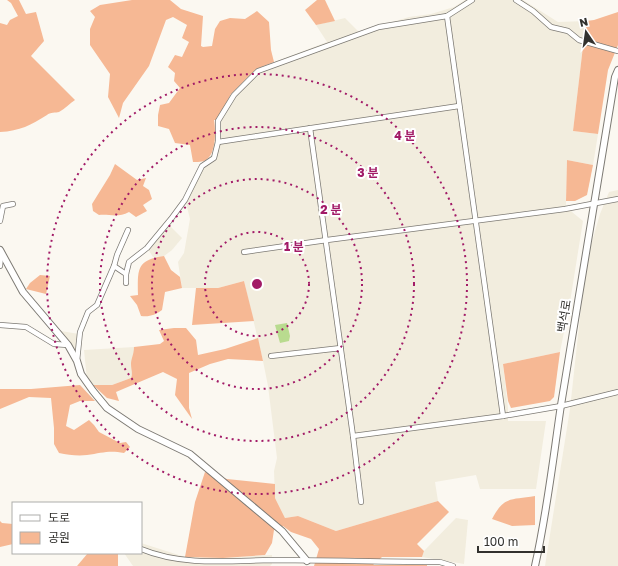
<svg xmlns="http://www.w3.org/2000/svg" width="618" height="566" viewBox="0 0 618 566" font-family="'Golos Text','Noto Sans KR',sans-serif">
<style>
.built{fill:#f2edde}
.green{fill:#f6b894}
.water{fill:#b9db8f}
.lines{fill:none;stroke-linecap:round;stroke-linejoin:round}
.street-casing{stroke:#7d7a74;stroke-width:6}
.secondary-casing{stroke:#7d7a74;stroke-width:8}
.street{stroke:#fff;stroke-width:4.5}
.secondary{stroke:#fff;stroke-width:6}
.ring{fill:none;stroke:#a21b67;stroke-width:2;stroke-dasharray:2 4}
.labels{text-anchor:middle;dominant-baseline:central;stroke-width:4;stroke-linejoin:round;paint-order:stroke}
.street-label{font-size:12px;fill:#32312e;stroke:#fff}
.centre{fill:#a21b67;stroke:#fff;stroke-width:2}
.ring-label{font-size:12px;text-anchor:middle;font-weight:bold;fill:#a21b67;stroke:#fff;stroke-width:4;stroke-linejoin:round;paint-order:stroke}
</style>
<rect width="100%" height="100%" fill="#fbf8f1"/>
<g class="built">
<polygon points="465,0 523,0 558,22 586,21 573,131 598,134 593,165 567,160 566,205 572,212 583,221 570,302 560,352 503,364 508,408 508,421 546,421 536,489 480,489 476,475 435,482 438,501 336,531 298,516 285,518 275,498 274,471 277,458 268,386 263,361 244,281 218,288 182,288 178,262 184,253 190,219 186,203 200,166 212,155 217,120 231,94 256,69 327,42 316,25 345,18 359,32 409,17 431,14 454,7"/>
<polygon points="618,190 618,566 545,566 570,409 583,289 589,252 600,214 609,192"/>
<polygon points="166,222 182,238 172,250 164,256 153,257 146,246"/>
<polygon points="61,331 79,334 76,354"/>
<polygon points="134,347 134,356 131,363 132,374 131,378 112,385 93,385 87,380 84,350"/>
<polygon points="456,518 468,520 464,564 422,557 424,551"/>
<polygon points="141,543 185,557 223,558 272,555 272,564 270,566 133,566 124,553 141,553"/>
</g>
<g class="green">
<path d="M 7,0 L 19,0 L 26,14 L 36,12 L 44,41 L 31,56 L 75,100 C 70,103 65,109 59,112 C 56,113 50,112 47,115 C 31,125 20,131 0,132 L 0,23 L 7,25 L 10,20 L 18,16 L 11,3 Z"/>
<path d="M 132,0 L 170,0 L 181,9 L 203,16 L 201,46 L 203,47 L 212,46 L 215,29 L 220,21 L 230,18 L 245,19 L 257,11 L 269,22 L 271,50 L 274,62 L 256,69 L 231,94 L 217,120 L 214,120 C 216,131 216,154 206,160 C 203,162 197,162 193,162 L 190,145 L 175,143 L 169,129 L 158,126 L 158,115 L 160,105 L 169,103 L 180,88 L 174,81 L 175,73 L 168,67 L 175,55 L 182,57 L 189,42 L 182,38 L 187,25 L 173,17 L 166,20 L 149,66 L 123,103 L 119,118 L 108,97 L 110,74 L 90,45 L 90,29 L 95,17 L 90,11 L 100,5 Z"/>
<polygon points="317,0 325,0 335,21 316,25 305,10"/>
<polygon points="618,12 618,45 608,70 598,134 573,131 586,21 594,20"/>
<polygon points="567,160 593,165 587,195 575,201 566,201"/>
<path d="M 115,164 L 137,180 L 146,178 L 143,186 L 149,190 L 152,199 L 143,205 L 147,211 L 136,217 L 129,212 C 118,218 110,214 99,215 L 93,211 L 92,204 L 110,175 Z"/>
<path d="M 164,256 L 171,270 L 180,277 L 182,288 L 165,292 L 162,310 C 155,315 150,317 141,316 L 137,305 L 130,296 L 138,295 C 138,271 135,260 164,256 Z"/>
<polygon points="40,275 50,276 46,294 26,289 30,283"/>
<polygon points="244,281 254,321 192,325 196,288 218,288"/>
<path d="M 174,328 L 186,328 L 196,340 L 198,355 L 225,349 L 258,338 L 263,361 L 228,359 L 210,364 L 189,373 L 189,408 L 192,419 L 175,395 L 177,379 L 163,372 L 116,392 L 119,401 L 107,398 L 93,385 L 112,385 L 131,378 C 133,373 131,370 131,364 C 131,359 134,354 134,347 L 160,344 L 164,341 L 159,330 Z"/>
<polygon points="560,352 554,397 550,401 511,408 508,401 503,364"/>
<path d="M 80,385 L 95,401 L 80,401 L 70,405 L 66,426 L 74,430 L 89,420 L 94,425 L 99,432 L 120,443 L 126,442 L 130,447 L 124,453 C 109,450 102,453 87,455 C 78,456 68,455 59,453 L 54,444 L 54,428 L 51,398 L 29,397 L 0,409 L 0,389 L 31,389 Z"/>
<polygon points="205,472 227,479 275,484 275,498 285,518 298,516 336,531 438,501 449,512 417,544 424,551 422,557 382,557 373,565 427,565 427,566 314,566 319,549 311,539 291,532 283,526 274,530 272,543 265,555 223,558 185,557 195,502"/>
<path d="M 535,496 L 535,525 L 512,526 L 492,519 C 504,496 511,500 535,496 Z"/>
<polygon points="0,521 2,523 13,524 13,544 0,547"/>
<polygon points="88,553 118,553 118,566 77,566"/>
</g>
<polygon class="water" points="287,323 290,336 289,341 280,343 275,325"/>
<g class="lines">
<defs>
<g id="street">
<polyline points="516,0 533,11 551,27 568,31 579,40 618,51"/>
<polyline points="447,16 503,416"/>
<polyline points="310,128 353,436 361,502"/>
<polyline points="218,142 459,106"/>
<polyline points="0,221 3,206 13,204"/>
<polyline points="244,252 327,240 565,209 618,199"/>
<polyline points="0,266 1,254"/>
<polyline points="114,266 126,274"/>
<polyline points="126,283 126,274 129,262 147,248 171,219 185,200 202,166 214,158 218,142 218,121 234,95 258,71 379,27 447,16 472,0"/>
<polyline points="0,325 26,327 54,344 68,345"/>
<polyline points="271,356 341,348"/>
<polyline points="77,361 80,332 88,312 97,305 114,266 117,255 128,230"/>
<polyline points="353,436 503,416 561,406 618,392"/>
<path d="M 141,549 C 182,566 227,561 270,560 C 327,560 384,562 440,562 L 453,566"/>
</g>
<g id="secondary">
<polyline points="0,250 23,292 68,345 77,361 81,374 93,391 107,408 138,429 190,454 282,531 307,561"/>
<path d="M 535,566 C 547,513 553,459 561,405 C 578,296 596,187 615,77 L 618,70"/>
</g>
</defs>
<use href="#street" class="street-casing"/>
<use href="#secondary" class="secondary-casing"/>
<use href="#street" class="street"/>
<use href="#secondary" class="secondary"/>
</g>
<g class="ring">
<circle cx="257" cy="284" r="52"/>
<circle cx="257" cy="284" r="105"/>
<circle cx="257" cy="284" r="157"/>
<circle cx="257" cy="284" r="210"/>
</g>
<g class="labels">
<g class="street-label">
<text transform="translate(564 316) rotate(-81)">백석로</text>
</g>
</g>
<circle cx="257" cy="284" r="6" class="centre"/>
<g class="ring-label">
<text x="405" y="140">4 분</text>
<text x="368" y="177">3 분</text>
<text x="331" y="214">2 분</text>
<text x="294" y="251">1 분</text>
</g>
<rect x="12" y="502" width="130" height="52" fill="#ffffff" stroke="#adadab"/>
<rect x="20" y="515" width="20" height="6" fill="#ffffff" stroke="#adadab"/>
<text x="48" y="522" font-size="12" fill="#32312e">도로</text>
<rect x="20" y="532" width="20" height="12" fill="#f6b894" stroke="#adadab"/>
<text x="48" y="542" font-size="12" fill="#32312e">공원</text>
<g transform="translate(586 32) rotate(347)" stroke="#ffffff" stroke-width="3" paint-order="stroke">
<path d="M0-3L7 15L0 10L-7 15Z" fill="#32312e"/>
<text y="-6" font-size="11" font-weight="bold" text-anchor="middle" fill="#32312e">N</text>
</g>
<path d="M478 546v6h66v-6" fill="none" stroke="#32312e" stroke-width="2"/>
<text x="484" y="546" font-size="12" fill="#32312e" stroke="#ffffff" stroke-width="3" paint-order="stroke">100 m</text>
</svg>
